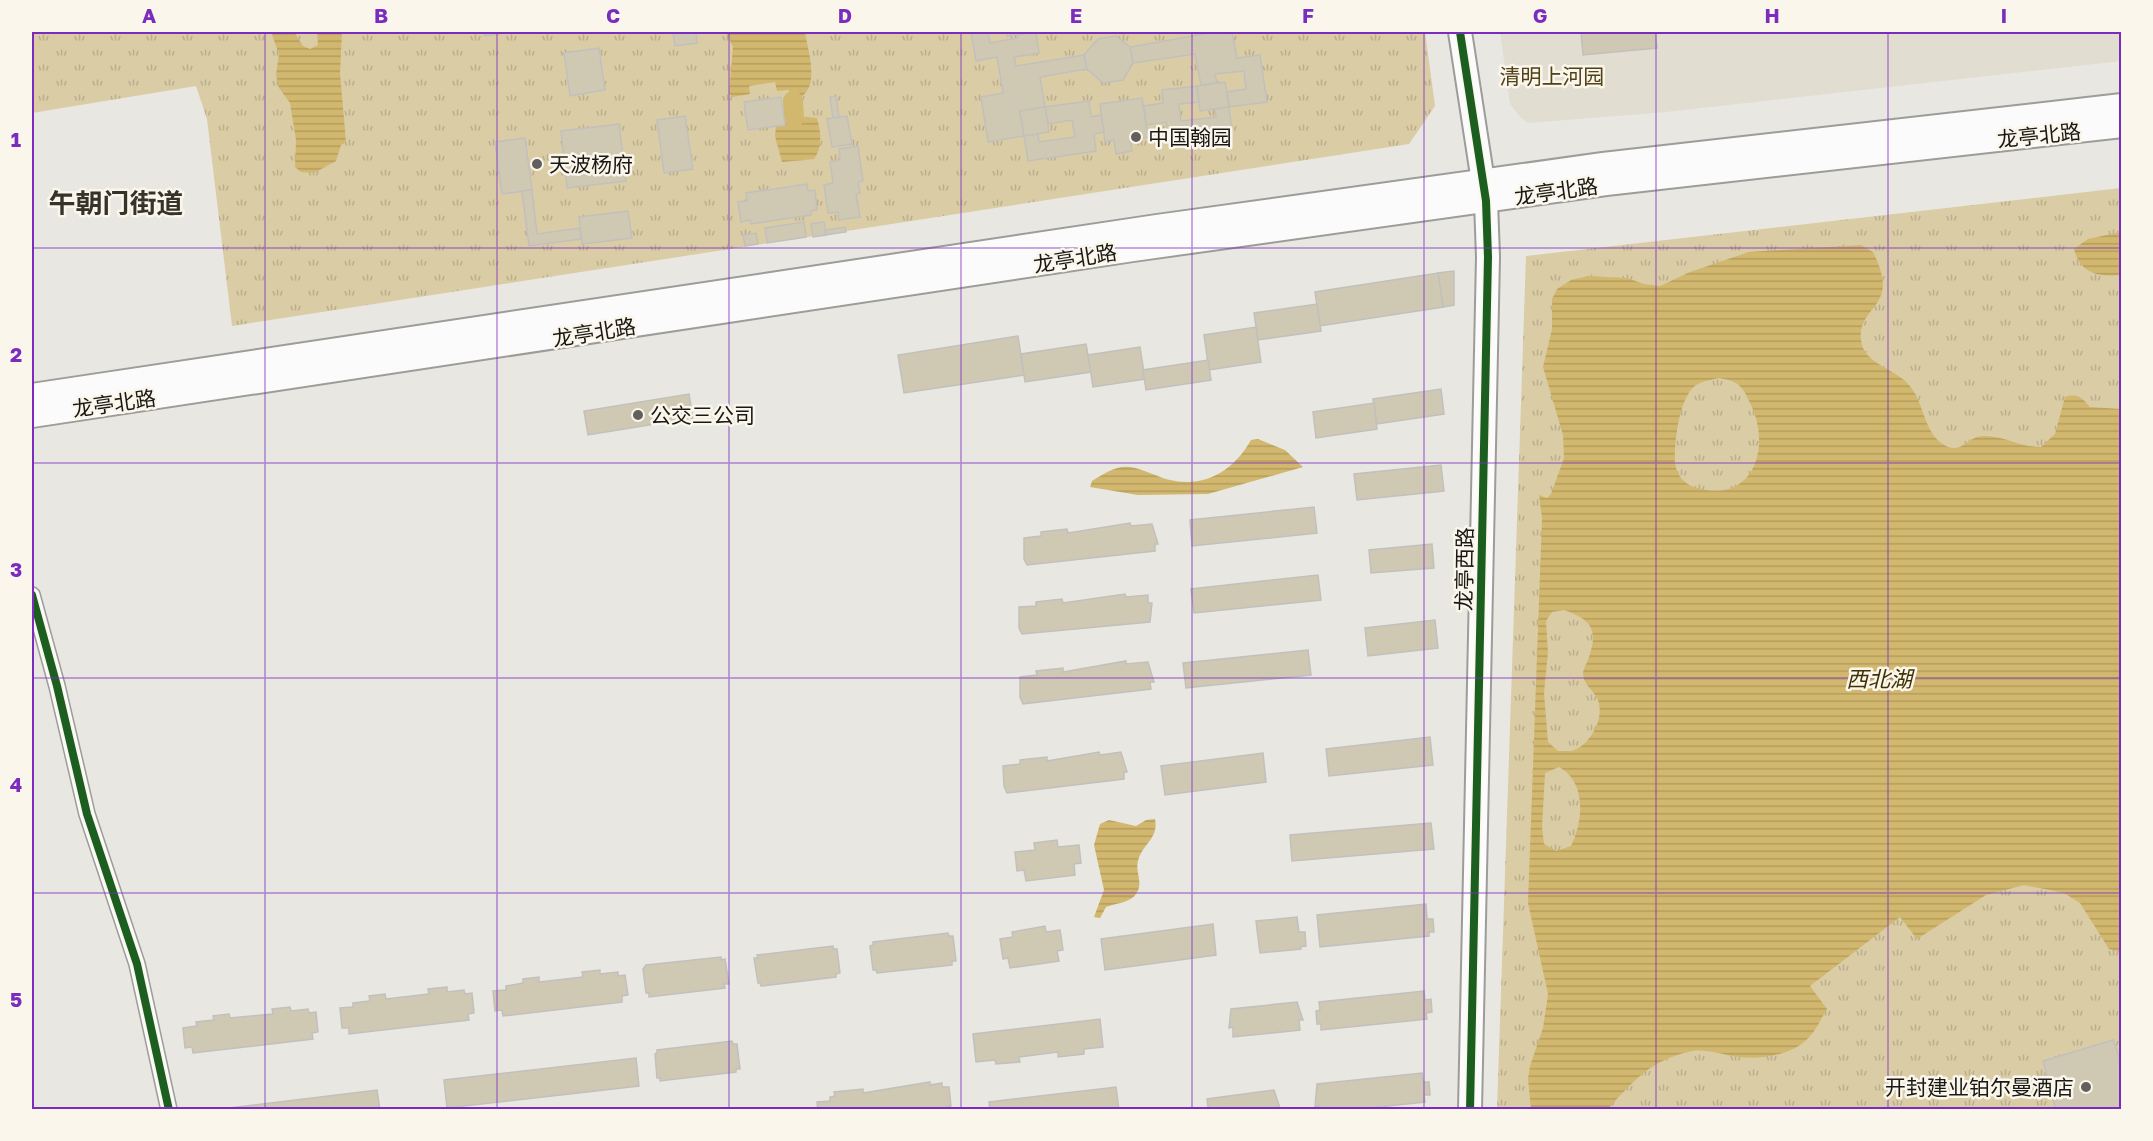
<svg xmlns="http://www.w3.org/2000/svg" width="2153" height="1141" viewBox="0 0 2153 1141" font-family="'Golos Text','Noto Sans SC',sans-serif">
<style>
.built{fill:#e1ddd1}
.park{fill:url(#park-tufts)}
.water{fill:url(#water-rules);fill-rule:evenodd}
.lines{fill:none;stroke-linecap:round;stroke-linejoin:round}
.canal{stroke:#d2b86e;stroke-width:20}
.building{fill:#cfc8b2;stroke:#c2c0bd;stroke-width:1.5}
.street-casing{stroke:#9d9c98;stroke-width:18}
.secondary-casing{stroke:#9d9c98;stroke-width:26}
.street{stroke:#fcfbfb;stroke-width:15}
.secondary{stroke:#fcfbfb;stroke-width:22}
.cycleway-casing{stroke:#faf6eb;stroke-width:11}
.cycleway{stroke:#1b5e20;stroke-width:8}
.grid{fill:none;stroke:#7b2cbf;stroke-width:1.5;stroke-opacity:0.55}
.poi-dot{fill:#61605c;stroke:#faf6eb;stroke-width:2}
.labels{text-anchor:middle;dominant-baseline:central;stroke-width:5;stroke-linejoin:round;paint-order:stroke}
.park-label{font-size:21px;fill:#504116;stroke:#faf6eb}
.street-label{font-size:21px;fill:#191814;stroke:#faf6eb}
.poi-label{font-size:21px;fill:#191814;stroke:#faf6eb;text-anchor:start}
.water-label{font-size:22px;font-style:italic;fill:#403104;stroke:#faf6eb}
.district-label{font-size:27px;font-weight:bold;fill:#36332b;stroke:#faf6eb}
.neatline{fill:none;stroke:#7b2cbf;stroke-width:2}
.grid-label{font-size:20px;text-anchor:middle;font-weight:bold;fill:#7b2cbf}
</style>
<defs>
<pattern id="park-tufts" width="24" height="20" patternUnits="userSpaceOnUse" patternTransform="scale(1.5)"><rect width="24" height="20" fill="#dacca4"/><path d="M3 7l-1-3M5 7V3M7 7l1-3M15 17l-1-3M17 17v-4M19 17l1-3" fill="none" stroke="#baae8c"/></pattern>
<pattern id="water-rules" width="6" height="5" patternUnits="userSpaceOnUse" patternTransform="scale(1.5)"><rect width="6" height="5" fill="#d2b86e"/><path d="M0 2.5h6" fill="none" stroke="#b49d5e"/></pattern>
</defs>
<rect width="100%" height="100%" fill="#e8e7e2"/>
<polygon class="built" points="1500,32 2121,32 2122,61 1666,112 1528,123 1521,118 1510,104"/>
<g class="park">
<polygon points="32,32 1425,32 1435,106 1409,144 232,326 207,119 196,86 32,113"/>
<polygon points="2121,188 2121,1109 1497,1110 1526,256"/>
</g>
<g class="water">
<polygon points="271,32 294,32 303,46 310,49 318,45 317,32 342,32 340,73 346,142 341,145 336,161 314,173 301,172 295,167 296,140 290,103 279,88 276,75 279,54"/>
<path d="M 726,32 L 805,32 C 808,53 823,92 793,101 L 789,90 L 777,91 L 775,82 L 749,86 L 750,94 L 732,97 L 729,93 L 733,47 Z"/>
<path d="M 806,117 L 817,118 C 821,132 823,147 814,159 L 782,162 L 775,136 L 776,126 L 785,125 L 784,120 Z"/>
<path d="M 2121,232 L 2121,275 C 2099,277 2080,274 2074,249 L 2088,239 Z"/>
<path d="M 1861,245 L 1873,252 C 1902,309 1857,304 1861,340 C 1863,364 1896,369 1909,385 C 1925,403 1923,434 1946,446 C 1962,454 1968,436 1983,436 C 2002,435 2019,447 2041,447 L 2055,434 L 2065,397 C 2078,393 2082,398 2090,407 L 2121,409 L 2121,952 L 2109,949 L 2080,903 L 2064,893 L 2024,885 L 1986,895 L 1917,939 L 1900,917 L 1810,986 L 1827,1009 C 1821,1018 1817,1029 1810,1036 C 1795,1055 1760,1060 1738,1057 C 1724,1055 1706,1049 1692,1051 C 1652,1059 1633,1081 1608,1109 L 1531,1109 L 1528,1079 L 1530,1066 L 1543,1028 L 1548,994 L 1528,903 L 1542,518 L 1539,495 L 1547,498 L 1551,494 L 1564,458 L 1563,435 L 1543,367 L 1552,329 L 1552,299 L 1557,289 L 1571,280 L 1588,276 L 1627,278 L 1644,284 L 1660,286 L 1690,272 L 1749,252 ZM 1718,378 C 1724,379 1731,380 1736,383 C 1743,388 1746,394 1749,401 C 1773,446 1754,506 1694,487 C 1684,484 1676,474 1675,463 C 1674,443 1679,397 1696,385 C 1702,381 1712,380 1718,378 ZM 1564,610 C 1590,619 1599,629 1589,657 C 1587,663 1583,669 1583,674 C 1584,685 1592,689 1597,698 C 1606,716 1591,746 1571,751 C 1567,751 1562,751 1558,751 L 1548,742 L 1544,693 L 1548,652 L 1546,621 L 1552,612 ZM 1559,767 C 1587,782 1583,822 1571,846 L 1556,851 L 1544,844 L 1542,827 L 1545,773 Z"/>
<path d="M 1258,439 L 1285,450 L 1303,467 L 1208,494 L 1138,495 L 1090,487 L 1092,481 C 1103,474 1117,465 1130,467 C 1144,469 1157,477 1170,480 C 1206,488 1234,470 1251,440 Z"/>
<path d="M 1155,819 C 1159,839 1142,844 1138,861 C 1135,873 1144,883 1136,894 C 1130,903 1116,903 1106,907 L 1100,918 L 1094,917 L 1104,890 L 1094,845 L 1100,824 L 1109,820 L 1136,826 L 1146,820 Z"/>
</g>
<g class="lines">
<polyline class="canal" points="793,101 794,118"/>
</g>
<g class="building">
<polygon points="484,32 503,32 504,33 485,36"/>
<polygon points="673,32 696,32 697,43 675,46"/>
<polygon points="971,32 988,32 990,43 1018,38 1017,35 1036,32 1039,53 1014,57 1016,66 1084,55 1087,69 1040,77 1045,107 1020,111 1024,136 988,142 981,97 1003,93 997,57 976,61"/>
<polygon points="1007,32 1031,32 1007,36"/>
<polygon points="1215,32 1232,32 1237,58 1260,55 1267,102 1229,107 1227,92 1246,89 1244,71 1215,74 1217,83 1201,85 1195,54 1133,63 1130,47"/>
<polygon points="1581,32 1655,32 1657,48 1583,55"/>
<polygon points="1116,36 1130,47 1133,63 1123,80 1103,83 1087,69 1084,55 1098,39"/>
<polygon points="599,48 605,90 570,96 564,53"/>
<polygon points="1225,82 1229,107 1200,111 1197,86"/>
<polygon points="1197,86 1199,102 1179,104 1181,121 1216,117 1215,109 1229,107 1232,130 1169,139 1166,122 1146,125 1144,106 1163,103 1162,90"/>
<polygon points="836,96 839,117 833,118 830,97"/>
<polygon points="781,97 785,125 748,130 744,102"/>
<polygon points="1142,98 1148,137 1130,140 1132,151 1116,154 1114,140 1105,142 1100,104"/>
<polygon points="1089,101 1091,117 1101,115 1104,132 1094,134 1096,151 1028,161 1024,136 1038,134 1039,142 1075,137 1072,120 1048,124 1045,107"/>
<polygon points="1045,107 1049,132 1024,136 1020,111"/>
<polygon points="685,116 693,169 664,173 657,120"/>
<polygon points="847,116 852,144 832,147 827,119"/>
<polygon points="619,124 626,181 567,188 561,131"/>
<polygon points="525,138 532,190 502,194 495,142"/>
<polygon points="858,146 863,181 858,182 860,193 856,194 860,217 839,220 838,212 828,213 824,185 833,183 830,162 840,160 839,149"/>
<polygon points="807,184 808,191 815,190 817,210 811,211 811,215 751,224 750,220 741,222 738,202 747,201 746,193"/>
<polygon points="532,190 537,234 580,228 581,239 529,246 522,191"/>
<polygon points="628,211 632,238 582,244 579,217"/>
<polygon points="804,222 806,237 767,243 765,228"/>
<polygon points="824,222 826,235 813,237 811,224"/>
<polygon points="845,227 846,232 826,235 825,230"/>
<polygon points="756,233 758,244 745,246 743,235"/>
<polygon points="1454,271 1454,305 1443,307 1438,273"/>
<polygon points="1438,273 1443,307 1320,326 1315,292"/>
<polygon points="1317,304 1321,331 1258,340 1254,313"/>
<polygon points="1256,327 1261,362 1209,370 1204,335"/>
<polygon points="1018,336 1024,375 904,393 898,355"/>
<polygon points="1086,344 1091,372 1025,382 1021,354"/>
<polygon points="1140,347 1145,379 1093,387 1088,355"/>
<polygon points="1208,360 1211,380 1146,390 1143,370"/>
<polygon points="1441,389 1444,414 1377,424 1373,399"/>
<polygon points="689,394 693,418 588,435 584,411"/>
<polygon points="1374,403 1377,429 1316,438 1313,412"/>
<polygon points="1441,465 1444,491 1357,500 1354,474"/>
<polygon points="1314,507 1317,533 1192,546 1190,520"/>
<polygon points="1130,523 1131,526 1152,524 1158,544 1155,544 1155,551 1027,565 1024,559 1024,538 1041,536 1041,532 1067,529 1068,533"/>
<polygon points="1432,544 1434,568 1371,573 1369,550"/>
<polygon points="1318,575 1321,600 1194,613 1191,589"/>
<polygon points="1125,594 1126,597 1148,595 1148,603 1152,603 1150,622 1022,634 1019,628 1019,607 1036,606 1036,602 1062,599 1063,603"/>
<polygon points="1435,620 1438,648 1368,656 1365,628"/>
<polygon points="1308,650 1311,675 1186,688 1183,663"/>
<polygon points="1126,661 1126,664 1148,662 1154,682 1150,682 1151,689 1023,704 1020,697 1020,677 1037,675 1036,671 1063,668 1063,672"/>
<polygon points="1430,737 1433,765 1329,776 1326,749"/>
<polygon points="1099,752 1100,755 1121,752 1127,772 1124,772 1124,779 1007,793 1004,786 1003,766 1020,764 1020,760 1047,757 1047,761"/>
<polygon points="1263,753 1266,782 1165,795 1161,766"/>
<polygon points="1431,823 1434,849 1292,861 1290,835"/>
<polygon points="1057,840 1058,847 1079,845 1081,863 1074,864 1075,875 1026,881 1024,870 1017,871 1015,852 1035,850 1034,843"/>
<polygon points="1426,904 1427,919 1433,919 1434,932 1429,932 1429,936 1320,947 1317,915"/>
<polygon points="1297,917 1299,932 1305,932 1306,946 1300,947 1301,949 1260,953 1256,921"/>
<polygon points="1213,924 1216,955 1105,970 1101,939"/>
<polygon points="1045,926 1046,932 1060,930 1063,950 1057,951 1059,961 1010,968 1008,958 1003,959 1000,939 1013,937 1012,932"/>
<polygon points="948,933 949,936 953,936 956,961 952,961 952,965 877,973 876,970 873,970 870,946 873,945 873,942"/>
<polygon points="833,946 833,949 837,949 840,973 836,974 836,977 761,986 760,983 758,983 754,958 758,958 757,955"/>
<polygon points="721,957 721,960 725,959 729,984 724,984 725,988 649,997 649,993 646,993 643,969 646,965"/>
<polygon points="600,970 600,974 618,972 618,976 625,975 628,995 622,996 622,1002 503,1016 502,1010 495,1011 493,991 506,990 506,986 523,983 523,979 539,977 539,982 583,977 582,972"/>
<polygon points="447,987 447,992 464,990 465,994 472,993 474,1013 468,1014 469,1020 349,1034 349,1028 342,1028 340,1008 353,1007 353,1003 370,1001 369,996 385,994 386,999 429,994 428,989"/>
<polygon points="1424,991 1425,1000 1431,999 1432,1012 1426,1013 1427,1019 1321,1030 1321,1024 1317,1024 1316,1011 1320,1010 1319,1002"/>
<polygon points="1297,1002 1303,1020 1299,1020 1300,1030 1233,1037 1233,1027 1229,1028 1231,1009"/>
<polygon points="290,1007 291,1011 308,1009 309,1013 316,1012 318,1032 312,1033 313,1039 193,1053 192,1047 185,1048 183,1028 197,1026 196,1022 214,1020 213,1016 229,1014 230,1018 273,1014 272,1009"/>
<polygon points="1100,1019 1103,1047 1084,1049 1084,1054 1058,1057 1058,1052 1019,1057 1020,1062 996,1064 995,1060 976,1062 973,1034"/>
<polygon points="2113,1040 2122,1065 2122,1110 2056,1110 2043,1061"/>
<polygon points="732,1041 733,1044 737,1044 740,1069 736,1069 736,1072 660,1081 660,1078 657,1078 655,1054 657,1053 657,1050"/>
<polygon points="636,1058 639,1086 447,1108 444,1080"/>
<polygon points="1422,1073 1423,1082 1429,1082 1430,1095 1424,1095 1425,1102 1351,1110 1319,1110 1319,1106 1315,1107 1317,1084"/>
<polygon points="930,1082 930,1085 942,1083 942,1087 949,1087 951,1106 946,1107 946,1110 818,1110 817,1102 830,1101 830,1097 835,1096 834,1092 863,1089 863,1093"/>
<polygon points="1116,1087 1119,1110 990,1110 989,1102"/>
<polygon points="377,1090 380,1110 212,1110"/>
<polygon points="1274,1090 1280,1108 1276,1110 1205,1110 1208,1107 1207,1099"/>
</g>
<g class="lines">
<defs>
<polyline id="street" points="32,595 57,686 87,814 137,964 169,1110"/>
<g id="secondary">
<polyline points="1460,32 1486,201 1488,257 1470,1110"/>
<polyline points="32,395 1157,226 1603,164 2122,105"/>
<polyline points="32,416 1133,250 1606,184 2122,126"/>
</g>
</defs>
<use href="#street" class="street-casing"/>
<use href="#secondary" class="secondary-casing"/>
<use href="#street" class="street"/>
<use href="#secondary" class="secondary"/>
<defs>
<g id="cycleway">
<polyline points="1460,32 1486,201 1488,257 1470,1110"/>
<polyline points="32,595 57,686 87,814 137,964 169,1110"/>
</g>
</defs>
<use href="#cycleway" class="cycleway-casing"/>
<use href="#cycleway" class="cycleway"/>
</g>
<path class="grid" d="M 265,32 L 265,1110M 497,32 L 497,1110M 729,32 L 729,1110M 961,32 L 961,1110M 1192,32 L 1192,1110M 1424,32 L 1424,1110M 1656,32 L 1656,1110M 1888,32 L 1888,1110M 32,248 L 2122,248M 32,463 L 2122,463M 32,678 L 2122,678M 32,893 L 2122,893"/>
<g class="poi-dot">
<circle cx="1136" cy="137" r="6"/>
<circle cx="537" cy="164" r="6"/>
<circle cx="638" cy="415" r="6"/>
<circle cx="2086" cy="1087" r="6"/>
</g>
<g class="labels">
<g class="park-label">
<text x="1552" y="76">清明上河园</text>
</g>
<g class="street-label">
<text transform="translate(2039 135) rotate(-6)">龙亭北路</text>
<text transform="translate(1556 191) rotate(-8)">龙亭北路</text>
<text transform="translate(1075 258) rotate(-9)">龙亭北路</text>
<text transform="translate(594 332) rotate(-9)">龙亭北路</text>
<text transform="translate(114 403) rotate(-8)">龙亭北路</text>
<text transform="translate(1464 569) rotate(-89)">龙亭西路</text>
</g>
<g class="poi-label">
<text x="1148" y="137">中国翰园</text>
<text x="549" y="164">天波杨府</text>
<text x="650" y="415">公交三公司</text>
<text x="2074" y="1087" text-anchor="end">开封建业铂尔曼酒店</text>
</g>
<g class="water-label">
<text x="1879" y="678">西北湖</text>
</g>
<g class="district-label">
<text x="116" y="203">午朝门街道</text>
</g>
</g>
<rect width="2153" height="1141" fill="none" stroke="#faf6eb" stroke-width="66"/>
<rect x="33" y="33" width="2087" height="1075" class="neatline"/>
<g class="grid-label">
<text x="149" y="23">A</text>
<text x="381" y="23">B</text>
<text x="613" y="23">C</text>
<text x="845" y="23">D</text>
<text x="1076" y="23">E</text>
<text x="1308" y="23">F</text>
<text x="1540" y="23">G</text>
<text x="1772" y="23">H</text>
<text x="2004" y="23">I</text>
<text x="16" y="147">1</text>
<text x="16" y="362">2</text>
<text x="16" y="577">3</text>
<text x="16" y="792">4</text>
<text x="16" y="1007">5</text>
</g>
</svg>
